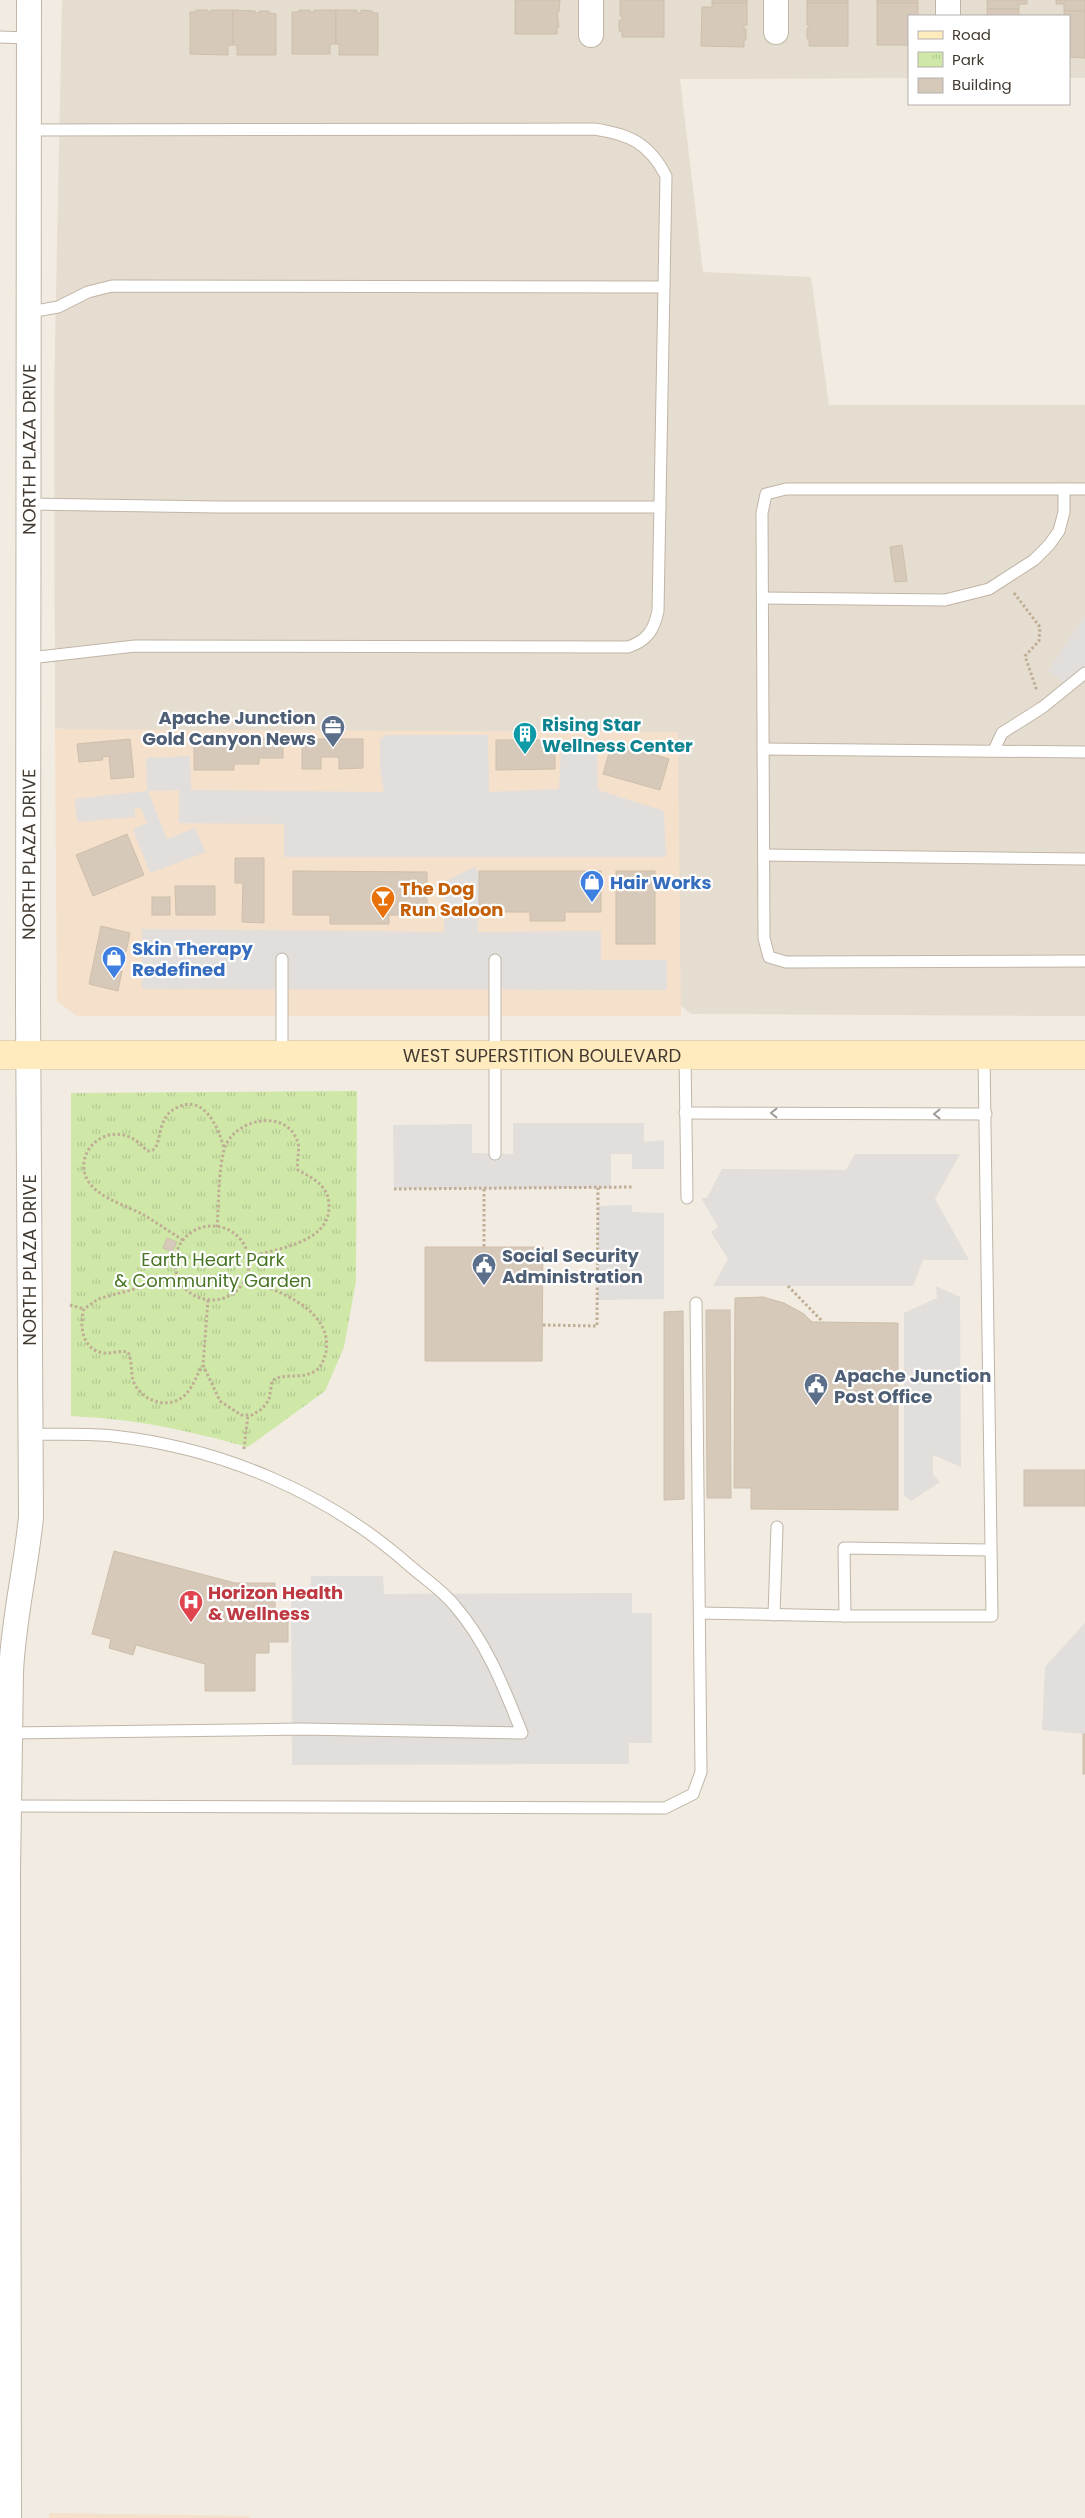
<svg xmlns="http://www.w3.org/2000/svg" width="1085" height="2518" viewBox="0 0 1085 2518" font-family="Poppins,sans-serif">
<style>
.residential{fill:#e5ddcf}
.commercial{fill:#f5e0cb}
.park{fill:url(#park-tufts)}
.parking{fill:#e1dedb}
.building{fill:#d6c9ba;stroke:#cebeaa}
.lines{fill:none;stroke-linecap:round;stroke-linejoin:round}
.service-casing{stroke:#c0b5a7;stroke-width:13}
.minor-casing{stroke:#c0b5a7;stroke-width:26}
.secondary-casing{stroke:#d3bd8f;stroke-width:29}
.path{stroke:#bfad95;stroke-width:3;stroke-dasharray:2.5 2.5;stroke-linecap:butt}
.service{stroke:#fff;stroke-width:11}
.minor{stroke:#fff;stroke-width:24}
.secondary{stroke:#ffebbe;stroke-width:28}
.oneway{stroke:#a19d98}
.labels{text-anchor:middle;dominant-baseline:central;stroke-width:4.5;stroke-linejoin:round;paint-order:stroke}
.street-label{font-size:18px;fill:#433b32;stroke:#fff}
.service-label{font-size:18px;font-weight:bold;fill:#4e5e75;stroke:#fff;text-anchor:start}
.culture-label{font-size:18px;font-weight:bold;fill:#0d838f;stroke:#fff;text-anchor:start}
.shop-label{font-size:18px;font-weight:bold;fill:#366cbe;stroke:#fff;text-anchor:start}
.food-label{font-size:18px;font-weight:bold;fill:#c56008;stroke:#fff;text-anchor:start}
.park-label{font-size:18px;fill:#487525;stroke:#fff}
.health-label{font-size:18px;font-weight:bold;fill:#be3a42;stroke:#fff;text-anchor:start}
</style>
<defs>
<pattern id="park-tufts" width="24" height="20" patternUnits="userSpaceOnUse" patternTransform="scale(1.25)"><rect width="24" height="20" fill="#cfe8a8"/><path d="M3 7l-1-3M5 7V3M7 7l1-3M15 17l-1-3M17 17v-4M19 17l1-3" fill="none" stroke="#b3c891"/></pattern>
</defs>
<rect width="100%" height="100%" fill="#f1ebe1"/>
<polygon class="residential" points="62,0 1085,0 1085,78 1069,78 1069,16 909,16 909,78 680,79 703,272 811,277 829,405 1085,405 1085,1016 691,1014 680,1005 62,728 55,729 54,396"/>
<g class="commercial">
<polygon points="55,729 678,732 681,1016 77,1016 57,1001"/>
<polygon points="49,2513 249,2516 249,2518 49,2518"/>
</g>
<path class="park" d="M 357,1091 L 356,1281 L 344,1347 L 325,1391 L 248,1447 C 186,1430 136,1419 71,1416 L 71,1093 Z"/>
<g class="parking">
<polygon points="1085,616 1085,673 1069,686 1048,671"/>
<polygon points="386,735 488,735 489,792 559,789 561,751 597,751 598,790 664,811 666,857 284,857 284,824 179,823 179,790 148,791 167,839 195,828 206,852 150,873 133,829 147,823 141,808 135,808 135,817 77,822 75,799 147,791 146,758 190,756 191,790 384,792 380,769 380,739"/>
<polygon points="474,867 479,872 478,932 601,931 601,960 667,960 667,990 142,989 142,929 444,932 444,882"/>
<polygon points="513,1123 644,1123 644,1142 664,1140 664,1169 632,1169 632,1154 611,1154 611,1188 394,1189 393,1125 472,1124 472,1153 513,1154"/>
<polygon points="855,1154 960,1154 935,1199 969,1260 923,1260 913,1286 713,1286 728,1259 711,1232 718,1227 701,1198 707,1198 722,1169 846,1170"/>
<polygon points="632,1205 632,1212 664,1213 664,1299 598,1300 598,1206"/>
<polygon points="936,1286 960,1297 961,1467 933,1455 933,1475 940,1482 911,1501 904,1495 904,1313 937,1298"/>
<polygon points="311,1576 383,1576 384,1594 632,1593 632,1613 652,1613 652,1743 629,1743 629,1764 292,1765 291,1594 310,1594"/>
<polygon points="1085,1623 1085,1734 1042,1730 1045,1667"/>
</g>
<g class="building">
<polygon points="515,0 560,0 559,12 557,12 559,27 557,27 557,34 515,34"/>
<polygon points="620,0 664,0 664,37 622,37 622,31 619,31 619,20 622,20 622,16 620,16"/>
<rect x="712" y="0" width="35" height="3"/>
<rect x="807" y="0" width="41" height="3"/>
<rect x="877" y="0" width="41" height="3"/>
<polygon points="987,0 1027,0 1027,4 1019,4 1019,9 987,9"/>
<polygon points="1056,0 1085,0 1085,11 1064,11 1064,4 1056,4"/>
<polygon points="712,3 747,3 747,25 744,25 744,29 746,29 746,40 744,40 744,47 701,46 702,7 712,7"/>
<polygon points="807,3 848,3 848,46 809,46 809,39 807,39 807,28 809,28 809,25 807,25"/>
<polygon points="877,3 918,3 918,16 909,16 909,45 877,45"/>
<polygon points="987,9 1019,9 1019,15 1027,16 987,16"/>
<polygon points="196,10 208,10 208,12 211,12 211,10 233,10 233,45 228,45 228,55 190,54 190,12 196,12"/>
<polygon points="233,10 255,11 255,13 259,13 259,11 269,11 269,13 276,14 276,55 237,55 237,45 233,45"/>
<polygon points="299,10 310,10 310,12 314,12 314,10 336,10 336,44 330,44 330,54 292,54 292,12 299,12"/>
<polygon points="336,10 357,10 357,13 361,13 361,10 372,11 372,13 378,13 378,55 339,55 339,44 336,44"/>
<polygon points="1064,11 1085,11 1085,58 1069,57 1069,16 1056,16 1064,16"/>
<polygon points="902,545 907,581 895,582 890,547"/>
<polygon points="194,738 283,738 283,758 259,758 259,764 234,764 234,770 194,770"/>
<polygon points="130,739 134,777 111,779 109,756 102,757 103,760 79,762 77,744"/>
<polygon points="302,739 363,739 363,768 339,769 339,757 321,757 321,769 302,769"/>
<polygon points="496,740 555,740 555,769 496,770"/>
<polygon points="612,742 669,759 660,790 603,774"/>
<polygon points="127,834 144,875 93,896 76,855"/>
<polygon points="235,858 264,858 264,923 242,922 243,883 235,883"/>
<polygon points="293,871 427,872 427,915 389,915 389,924 330,924 330,915 293,915"/>
<polygon points="479,871 601,871 601,912 565,912 565,921 530,921 530,912 479,912"/>
<rect x="616" y="871" width="39" height="73"/>
<polygon points="175,886 215,886 215,915 176,915"/>
<rect x="152" y="897" width="18" height="18"/>
<polygon points="101,926 130,933 126,952 118,950 114,970 122,971 118,991 89,984"/>
<polygon points="167,1238 177,1242 172,1252 163,1248"/>
<polygon points="425,1247 543,1247 542,1361 425,1361"/>
<polygon points="763,1297 784,1303 804,1314 812,1322 898,1323 898,1510 751,1509 751,1488 734,1488 735,1298"/>
<polygon points="706,1310 730,1310 731,1498 707,1498"/>
<polygon points="683,1311 684,1499 664,1500 664,1312"/>
<rect x="1024" y="1470" width="61" height="36"/>
<polygon points="114,1551 235,1583 275,1583 275,1612 288,1612 288,1642 269,1642 269,1653 255,1653 255,1691 205,1691 205,1664 136,1645 133,1655 109,1648 111,1639 92,1634"/>
<rect x="1083" y="1734" width="2" height="40"/>
</g>
<g class="lines">
<defs>
<g id="service">
<polyline points="0,37 29,38"/>
<path d="M 29,130 L 594,129 C 629,134 649,143 666,176 L 658,611 C 654,630 647,641 628,647 L 135,646 L 30,658"/>
<polyline points="30,312 58,307 88,292 112,286 664,287"/>
<polyline points="1085,489 786,489 766,494 762,513 764,938 769,957 786,962 1085,961"/>
<polyline points="29,504 217,507 660,507"/>
<polyline points="763,598 945,600 989,589 1034,560 1049,545 1059,531 1064,512 1064,489"/>
<polyline points="763,749 1085,752"/>
<polyline points="994,750 1002,733 1043,707 1085,673"/>
<polyline points="764,855 1085,859"/>
<polyline points="282,959 282,1055"/>
<polyline points="495,960 495,1154"/>
<polyline points="685,1054 687,1198"/>
<polyline points="685,1113 986,1114"/>
<polyline points="700,1613 845,1616 992,1616 984,1055"/>
<polyline points="774,1615 777,1527"/>
<polyline points="845,1616 844,1548 990,1550"/>
<path d="M 10,1733 L 302,1729 L 522,1733 C 504,1688 487,1643 455,1606 C 443,1591 425,1579 410,1566 C 328,1493 222,1448 113,1436 C 86,1433 57,1435 30,1434"/>
<polyline points="10,1806 665,1808 693,1794 701,1772 696,1303"/>
</g>
<g id="minor">
<polyline points="948,16 948,0"/>
<polyline points="776,32 776,0"/>
<polyline points="591,35 591,0"/>
<path id="s1" d="M 9,2518 L 8,1872 L 11,1673 C 13,1621 26,1569 31,1517 L 28,1006 L 29,0"/>
</g>
<g id="secondary">
<path id="s2" d="M 0,1055 L 1085,1055"/>
</g>
</defs>
<use href="#service" class="service-casing"/>
<use href="#minor" class="minor-casing"/>
<use href="#secondary" class="secondary-casing"/>
<g class="path">
<polyline points="1014,593 1040,627 1039,641 1025,656 1037,691"/>
<polyline points="394,1189 632,1187"/>
<polyline points="484,1189 484,1247"/>
<circle cx="212" cy="1263" r="37"/>
<path d="M 217,1227 C 219,1202 218,1174 224,1150 C 232,1120 284,1107 297,1140 C 301,1149 296,1160 298,1170 C 314,1179 329,1186 329,1206 C 330,1243 276,1249 248,1257"/>
<path d="M 183,1240 C 170,1232 157,1223 144,1215 C 129,1207 109,1201 96,1190 C 60,1160 111,1107 147,1151 C 165,1153 153,1119 176,1108 C 204,1093 218,1127 224,1148"/>
<path d="M 178,1277 L 98,1299 L 84,1309 C 79,1326 82,1350 104,1353 C 112,1354 119,1350 128,1352 C 133,1362 130,1373 134,1383 C 143,1401 167,1410 184,1396 C 192,1389 197,1375 202,1366"/>
<polyline points="788,1286 823,1322"/>
<path d="M 208,1300 L 203,1365 L 220,1401 L 241,1415 L 252,1415 L 262,1409 L 269,1400 L 272,1381 C 283,1372 302,1380 315,1371 C 322,1367 324,1359 326,1352 C 333,1308 276,1291 245,1278"/>
<polyline points="70,1305 84,1309"/>
<polyline points="543,1325 597,1326 598,1188"/>
<polyline points="244,1449 248,1415"/>
</g>
<use href="#service" class="service"/>
<use href="#minor" class="minor"/>
<use href="#secondary" class="secondary"/>
</g>
<defs><path id="oneway-chevron" d="M-2-3.5L2.5 0L-2 3.5" fill="none" stroke-width="1.6" stroke-linecap="round" stroke-linejoin="round" transform="scale(1.25)"/></defs>
<g class="oneway">
<use href="#oneway-chevron" transform="translate(774 1113) rotate(-180)"/>
<use href="#oneway-chevron" transform="translate(937 1114) rotate(-180)"/>
</g>
<defs>
<symbol id="office-pin" viewBox="-11 -11 22 30"><path d="M0 17L-7.5 6A9.5 9.5 0 1 1 7.5 6Z" fill="#5c6f8a" stroke="#fff"/><path d="M-6-3h4V-5.5h4V-3h4V5H-6ZM-1-4.5V-3h2v-1.5ZM-6 0V1H6V0Z" fill="#fff"/></symbol>
<symbol id="building-pin" viewBox="-11 -11 22 30"><path d="M0 17L-7.5 6A9.5 9.5 0 1 1 7.5 6Z" fill="#0f9aa8" stroke="#fff"/><path d="M-4-6H4V6H1V3H-1V6H-4ZM-2.5-4.3h1.7v1.8h-1.7ZM.8-4.3h1.7v1.8H.8ZM-2.5-1h1.7V.8h-1.7ZM.8-1h1.7V.8H.8Z" fill="#fff"/></symbol>
<symbol id="shop-pin" viewBox="-11 -11 22 30"><path d="M0 17L-7.5 6A9.5 9.5 0 1 1 7.5 6Z" fill="#3f7fe0" stroke="#fff"/><path d="M-5-2.5h2.3a2.7 3.5 0 0 1 5.4 0H5L5.5 6h-11ZM-1.5-2.5h3a1.5 2.3 0 0 0-3 0Z" fill="#fff"/></symbol>
<symbol id="bar-pin" viewBox="-11 -11 22 30"><path d="M0 17L-7.5 6A9.5 9.5 0 1 1 7.5 6Z" fill="#e8710a" stroke="#fff"/><path d="M-6-5H6L.8 .8V4.5H3.5V6h-7V4.5H-.8V.8Z" fill="#fff"/></symbol>
<symbol id="civic-pin" viewBox="-11 -11 22 30"><path d="M0 17L-7.5 6A9.5 9.5 0 1 1 7.5 6Z" fill="#5c6f8a" stroke="#fff"/><path d="M-.6-6.5H3V-4.5H.6V-3L4-1V1h2V6H-6V1h2V-1L-.6-3ZM-1.2 2.5V6h2.4V2.5Z" fill="#fff"/></symbol>
<symbol id="hospital-pin" viewBox="-11 -11 22 30"><path d="M0 17L-7.5 6A9.5 9.5 0 1 1 7.5 6Z" fill="#e0444e" stroke="#fff"/><path d="M-5-5h3v3.5h4V-5h3V5h-3V1.5h-4V5h-3Z" fill="#fff"/></symbol>
</defs>
<g fill-rule="evenodd">
<use href="#office-pin" x="319" y="713" width="28" height="38"/>
<use href="#building-pin" x="511" y="720" width="28" height="38"/>
<use href="#shop-pin" x="578" y="868" width="28" height="38"/>
<use href="#bar-pin" x="369" y="884" width="28" height="38"/>
<use href="#shop-pin" x="100" y="944" width="28" height="38"/>
<use href="#civic-pin" x="470" y="1251" width="28" height="38"/>
<use href="#civic-pin" x="802" y="1371" width="28" height="38"/>
<use href="#hospital-pin" x="177" y="1588" width="28" height="38"/>
</g>
<g class="labels">
<g class="street-label">
<text stroke="none"><textPath href="#s1" startOffset="2070">NORTH PLAZA DRIVE</textPath></text>
<text stroke="none"><textPath href="#s1" startOffset="1665">NORTH PLAZA DRIVE</textPath></text>
<text stroke="none"><textPath href="#s2" startOffset="542">WEST SUPERSTITION BOULEVARD</textPath></text>
<text transform="translate(29 1260) rotate(-90)">NORTH PLAZA DRIVE</text>
</g>
<g class="service-label">
<text x="316" y="717" text-anchor="end">Apache Junction<tspan x="316" dy="21">Gold Canyon News</tspan></text>
<text x="502" y="1255">Social Security<tspan x="502" dy="21">Administration</tspan></text>
<text x="834" y="1375">Apache Junction<tspan x="834" dy="21">Post Office</tspan></text>
</g>
<g class="culture-label">
<text x="542" y="724">Rising Star<tspan x="542" dy="21">Wellness Center</tspan></text>
</g>
<g class="shop-label">
<text x="610" y="882">Hair Works</text>
<text x="132" y="948">Skin Therapy<tspan x="132" dy="21">Redefined</tspan></text>
</g>
<g class="food-label">
<text x="400" y="888">The Dog<tspan x="400" dy="21">Run Saloon</tspan></text>
</g>
<g class="park-label">
<text x="213" y="1259">Earth Heart Park<tspan x="213" dy="21">&amp; Community Garden</tspan></text>
</g>
<g class="health-label">
<text x="208" y="1592">Horizon Health<tspan x="208" dy="21">&amp; Wellness</tspan></text>
</g>
</g>
<rect x="908" y="15" width="162" height="90" fill="#ffffff" stroke="#b4b1ad"/>
<rect x="918" y="31" width="25" height="8" fill="#ffebbe" stroke="#b4b1ad"/>
<text x="952" y="40" font-size="15" fill="#433b32">Road</text>
<rect x="918" y="52" width="25" height="15" fill="url(#park-tufts)" stroke="#b4b1ad"/>
<text x="952" y="65" font-size="15" fill="#433b32">Park</text>
<rect x="918" y="78" width="25" height="15" fill="#d6c9ba" stroke="#b4b1ad"/>
<text x="952" y="90" font-size="15" fill="#433b32">Building</text>
</svg>
